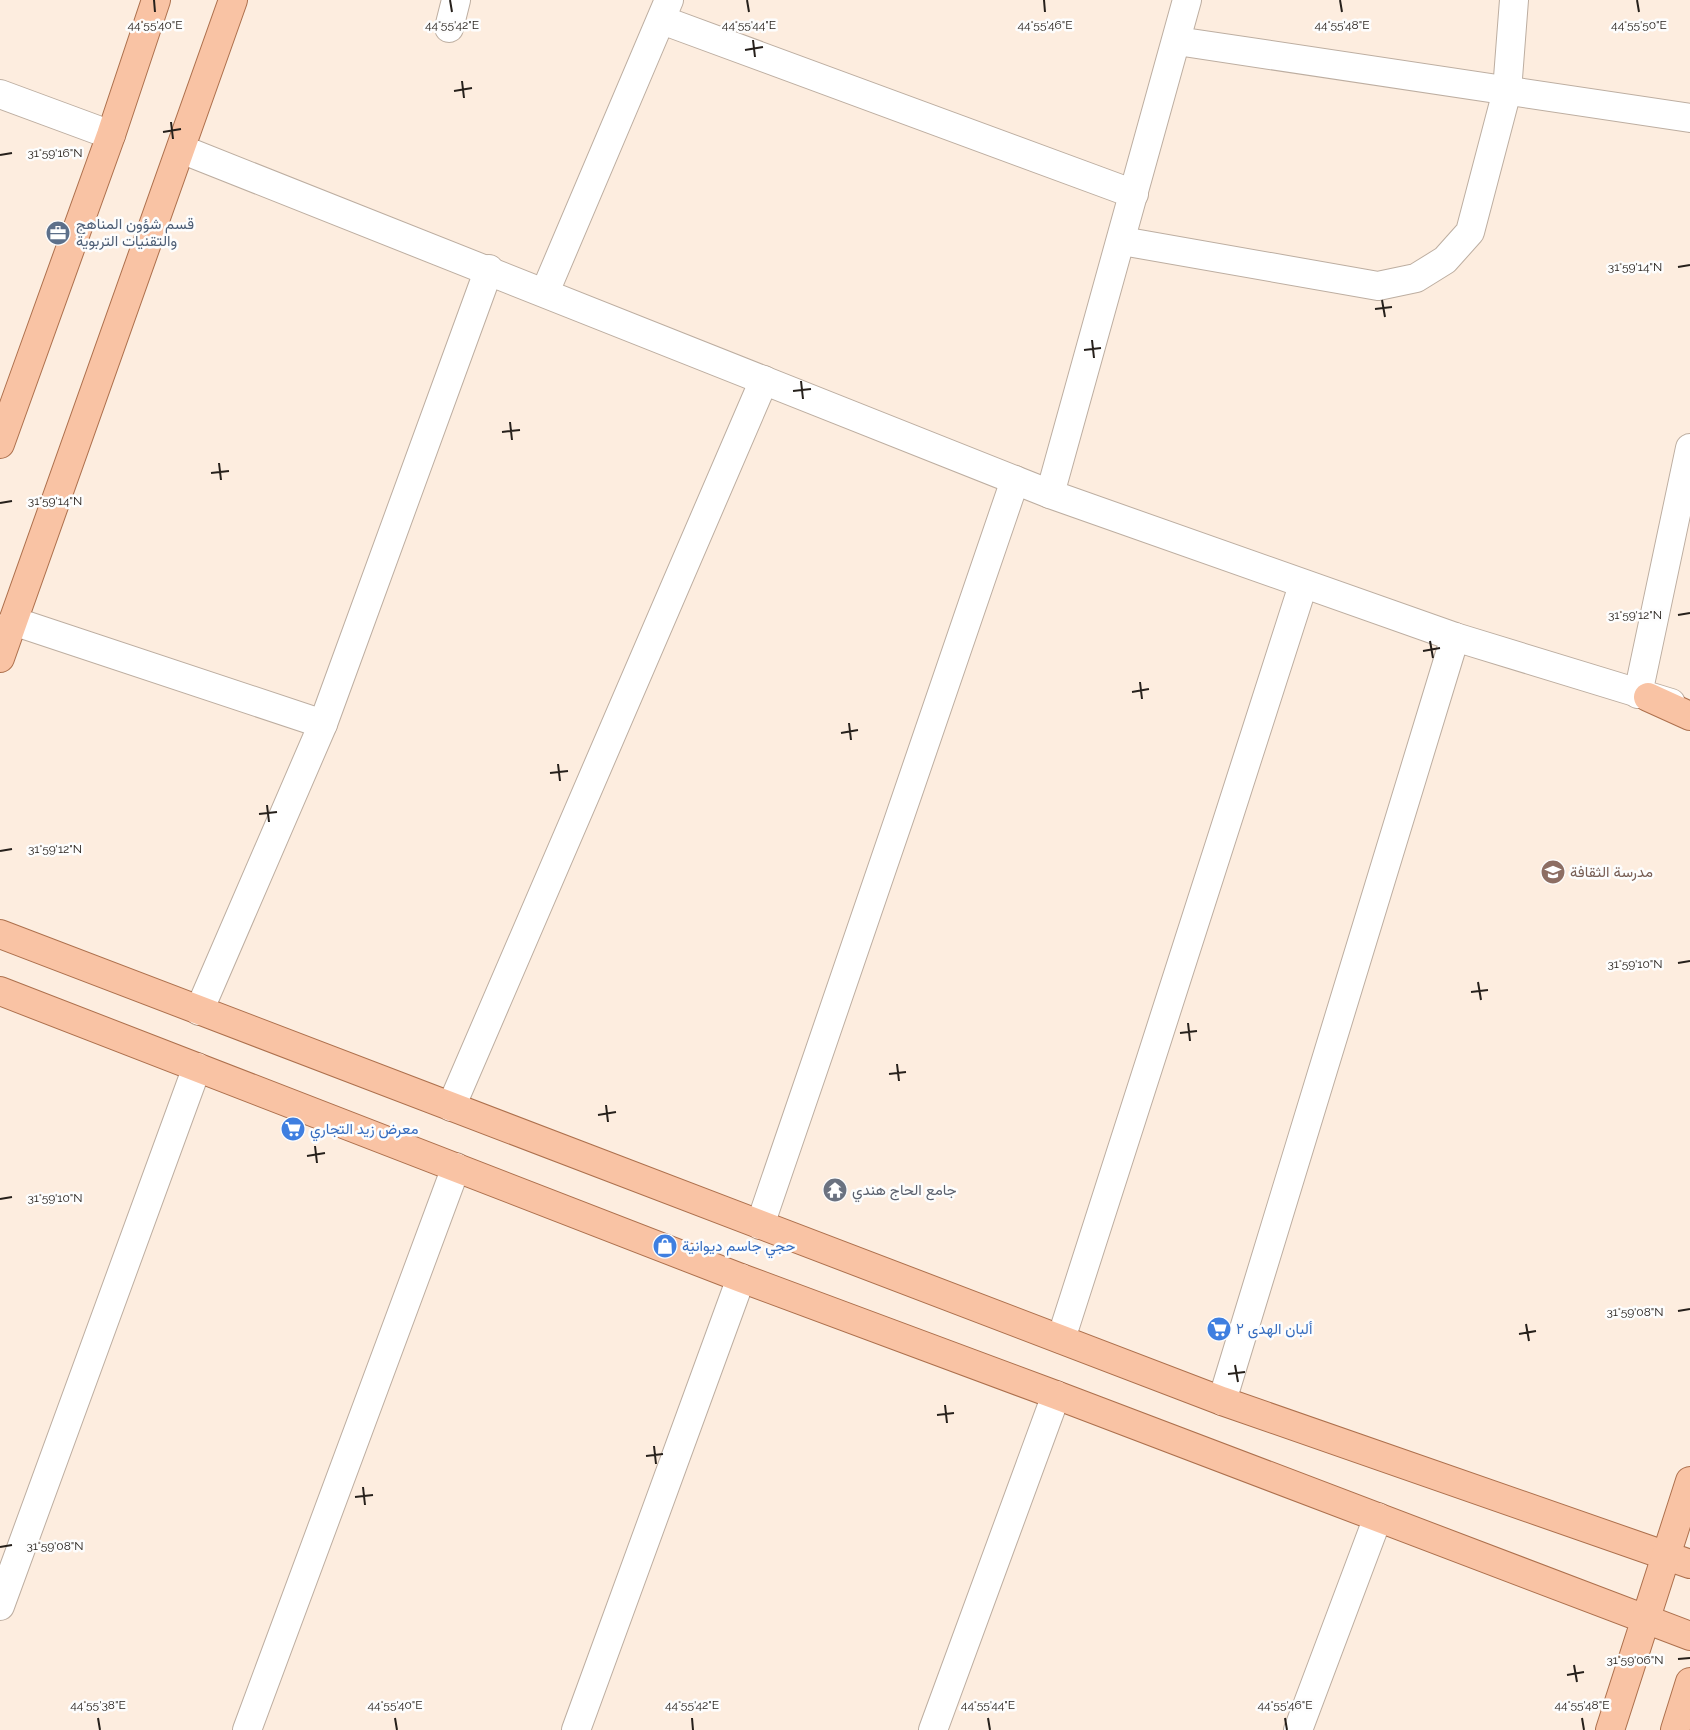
<svg xmlns="http://www.w3.org/2000/svg" width="1690" height="1730" viewBox="0 0 1690 1730" font-family="Raleway,Vazirmatn,sans-serif">
<style>
.lines{fill:none;stroke-linecap:round;stroke-linejoin:round}
.minor-casing{stroke:#bdaea1;stroke-width:30}
.major-casing{stroke:#ad704d;stroke-width:30}
.minor{stroke:#fff;stroke-width:28}
.major{stroke:#f9c3a4;stroke-width:28}
.ticks{fill:none;stroke:#26201b;stroke-width:2}
.labels{text-anchor:middle;dominant-baseline:central;stroke-width:5;stroke-linejoin:round;paint-order:stroke}
.service-label{font-size:15px;fill:#4e5e75;stroke:#fdfdfd;text-anchor:start}
.education-label{font-size:15px;fill:#785e54;stroke:#fdfdfd;text-anchor:start}
.shop-label{font-size:15px;fill:#366cbe;stroke:#fdfdfd;text-anchor:start}
.worship-label{font-size:15px;fill:#5b616d;stroke:#fdfdfd;text-anchor:start}
.ticks-label{font-size:12px;text-anchor:middle;fill:#26201b;stroke:#fdfdfd;stroke-width:5;stroke-linejoin:round;paint-order:stroke}
</style>
<rect width="100%" height="100%" fill="#fdeddf"/>
<g class="lines">
<defs>
<g id="minor">
<polyline points="662,20 1134,194"/>
<polyline points="449,28 456,0"/>
<polyline points="1177,41 1690,118"/>
<polyline points="0,94 111,135"/>
<polyline points="181,149 1050,494 1455,637 1671,703"/>
<polyline points="1122,241 1378,286 1416,278 1445,260 1470,232 1507,91 1514,0"/>
<polyline points="545,292 669,0"/>
<polyline points="1050,494 1187,0"/>
<polyline points="13,621 323,724"/>
<polyline points="1638,694 1690,448"/>
<polyline points="199,1011 323,724 489,269"/>
<polyline points="451,1107 764,380"/>
<polyline points="760,1225 1015,480"/>
<polyline points="1061,1339 1303,585"/>
<polyline points="1222,1401 1455,637"/>
<polyline points="0,1606 197,1067"/>
<polyline points="247,1730 456,1167"/>
<polyline points="576,1730 741,1278"/>
<polyline points="933,1730 1056,1395"/>
<polyline points="1298,1730 1378,1517"/>
</g>
<g id="major">
<polyline points="0,444 111,135 156,0"/>
<polyline points="0,658 233,0"/>
<polyline points="1648,697 1690,716"/>
<polyline points="0,934 1222,1401 1690,1564"/>
<polyline points="0,991 741,1278 1056,1395 1690,1636"/>
<polyline points="1610,1730 1690,1481"/>
<polyline points="1675,1730 1690,1682"/>
</g>
</defs>
<use href="#minor" class="minor-casing"/>
<use href="#major" class="major-casing"/>
<use href="#minor" class="minor"/>
<use href="#major" class="major"/>
</g>
<path class="ticks" d="M 154,0 L 155,12M 450,0 L 452,12M 747,0 L 749,12M 1044,0 L 1045,12M 1340,0 L 1342,12M 1637,0 L 1639,12M 753,40 L 755,57M 745,50 L 763,47M 462,81 L 464,98M 454,91 L 472,88M 171,122 L 173,139M 163,132 L 181,129M 0,155 L 12,153M 1678,267 L 1690,265M 1382,300 L 1385,317M 1375,309 L 1392,307M 1092,340 L 1094,358M 1084,350 L 1101,348M 801,381 L 803,399M 793,391 L 811,389M 510,422 L 512,440M 502,432 L 520,430M 219,463 L 221,480M 211,473 L 229,471M 0,503 L 12,501M 1678,615 L 1690,613M 1430,641 L 1433,658M 1423,651 L 1440,648M 1140,682 L 1142,699M 1132,692 L 1149,689M 849,723 L 851,740M 841,733 L 858,730M 558,764 L 560,781M 550,773 L 568,771M 267,805 L 269,822M 259,814 L 277,812M 0,851 L 12,849M 1678,963 L 1690,961M 1478,982 L 1481,1000M 1471,992 L 1488,990M 1188,1023 L 1190,1041M 1180,1033 L 1197,1031M 897,1064 L 899,1081M 889,1074 L 906,1072M 606,1105 L 608,1122M 598,1115 L 616,1112M 315,1146 L 317,1163M 307,1156 L 325,1153M 0,1199 L 12,1197M 1678,1311 L 1690,1309M 1526,1324 L 1529,1341M 1519,1334 L 1536,1331M 1235,1365 L 1238,1382M 1228,1374 L 1245,1372M 945,1405 L 947,1423M 937,1415 L 954,1413M 654,1446 L 656,1464M 646,1456 L 663,1454M 363,1487 L 365,1505M 355,1497 L 373,1495M 0,1547 L 12,1545M 1678,1659 L 1690,1658M 1574,1665 L 1577,1682M 1567,1675 L 1584,1672M 98,1718 L 100,1730M 395,1718 L 397,1730M 692,1718 L 693,1730M 988,1718 L 990,1730M 1285,1718 L 1287,1730M 1582,1718 L 1584,1730"/>
<defs>
<symbol id="office-disc" viewBox="-11 -11 22 22"><circle r="9.5" fill="#5c6f8a" stroke="#fdfdfd"/><path d="M-6-3h4V-5.5h4V-3h4V5H-6ZM-1-4.5V-3h2v-1.5ZM-6 0V1H6V0Z" fill="#fff"/></symbol>
<symbol id="school-disc" viewBox="-11 -11 22 22"><circle r="9.5" fill="#8d6e63" stroke="#fdfdfd"/><path d="M0-5L7-2L0 1L-7-2ZM-4 1L0 2.5L4 1V4Q0 6-4 4Z" fill="#fff"/></symbol>
<symbol id="supermarket-disc" viewBox="-11 -11 22 22"><circle r="9.5" fill="#3f7fe0" stroke="#fdfdfd"/><path d="M-6-5.5h2.5l.6 2H6L4.5 2H-2.5L-4.4-4H-6ZM-1.5 3.2a1.3 1.3 0 1 0 .1 0ZM3 3.2a1.3 1.3 0 1 0 .1 0Z" fill="#fff"/></symbol>
<symbol id="temple-disc" viewBox="-11 -11 22 22"><circle r="9.5" fill="#6b7280" stroke="#fdfdfd"/><path d="M0-6L5-2H3V0L6.5 2.5H4V6H1.5V3h-3V6H-4V2.5H-6.5L-3 0V-2H-5Z" fill="#fff"/></symbol>
<symbol id="shop-disc" viewBox="-11 -11 22 22"><circle r="9.5" fill="#3f7fe0" stroke="#fdfdfd"/><path d="M-5-2.5h2.3a2.7 3.5 0 0 1 5.4 0H5L5.5 6h-11ZM-1.5-2.5h3a1.5 2.3 0 0 0-3 0Z" fill="#fff"/></symbol>
</defs>
<g fill-rule="evenodd">
<use href="#office-disc" x="44" y="219" width="28" height="28"/>
<use href="#school-disc" x="1539" y="858" width="28" height="28"/>
<use href="#supermarket-disc" x="279" y="1115" width="28" height="28"/>
<use href="#temple-disc" x="821" y="1176" width="28" height="28"/>
<use href="#shop-disc" x="651" y="1232" width="28" height="28"/>
<use href="#supermarket-disc" x="1205" y="1315" width="28" height="28"/>
</g>
<g class="labels">
<g class="service-label">
<text x="76" y="224">قسم شؤون المناهج<tspan x="76" dy="17">والتقنيات التربوية</tspan></text>
</g>
<g class="education-label">
<text x="1570" y="872">مدرسة الثقافة</text>
</g>
<g class="shop-label">
<text x="310" y="1129">معرض زيد التجاري</text>
<text x="682" y="1246">حجي جاسم ديوانية</text>
<text x="1236" y="1329">ألبان الهدى ٢</text>
</g>
<g class="worship-label">
<text x="852" y="1190">جامع الحاج هندي</text>
</g>
</g>
<g class="ticks-label">
<text x="155" y="29">44°55'40"E</text>
<text x="452" y="29">44°55'42"E</text>
<text x="749" y="29">44°55'44"E</text>
<text x="1045" y="29">44°55'46"E</text>
<text x="1342" y="29">44°55'48"E</text>
<text x="1639" y="29">44°55'50"E</text>
<text x="55" y="157">31°59'16"N</text>
<text x="1635" y="271">31°59'14"N</text>
<text x="55" y="505">31°59'14"N</text>
<text x="1635" y="619">31°59'12"N</text>
<text x="55" y="853">31°59'12"N</text>
<text x="1635" y="968">31°59'10"N</text>
<text x="55" y="1202">31°59'10"N</text>
<text x="1635" y="1316">31°59'08"N</text>
<text x="55" y="1550">31°59'08"N</text>
<text x="1635" y="1664">31°59'06"N</text>
<text x="98" y="1709">44°55'38"E</text>
<text x="395" y="1709">44°55'40"E</text>
<text x="692" y="1709">44°55'42"E</text>
<text x="988" y="1709">44°55'44"E</text>
<text x="1285" y="1709">44°55'46"E</text>
<text x="1582" y="1709">44°55'48"E</text>
</g>
</svg>
